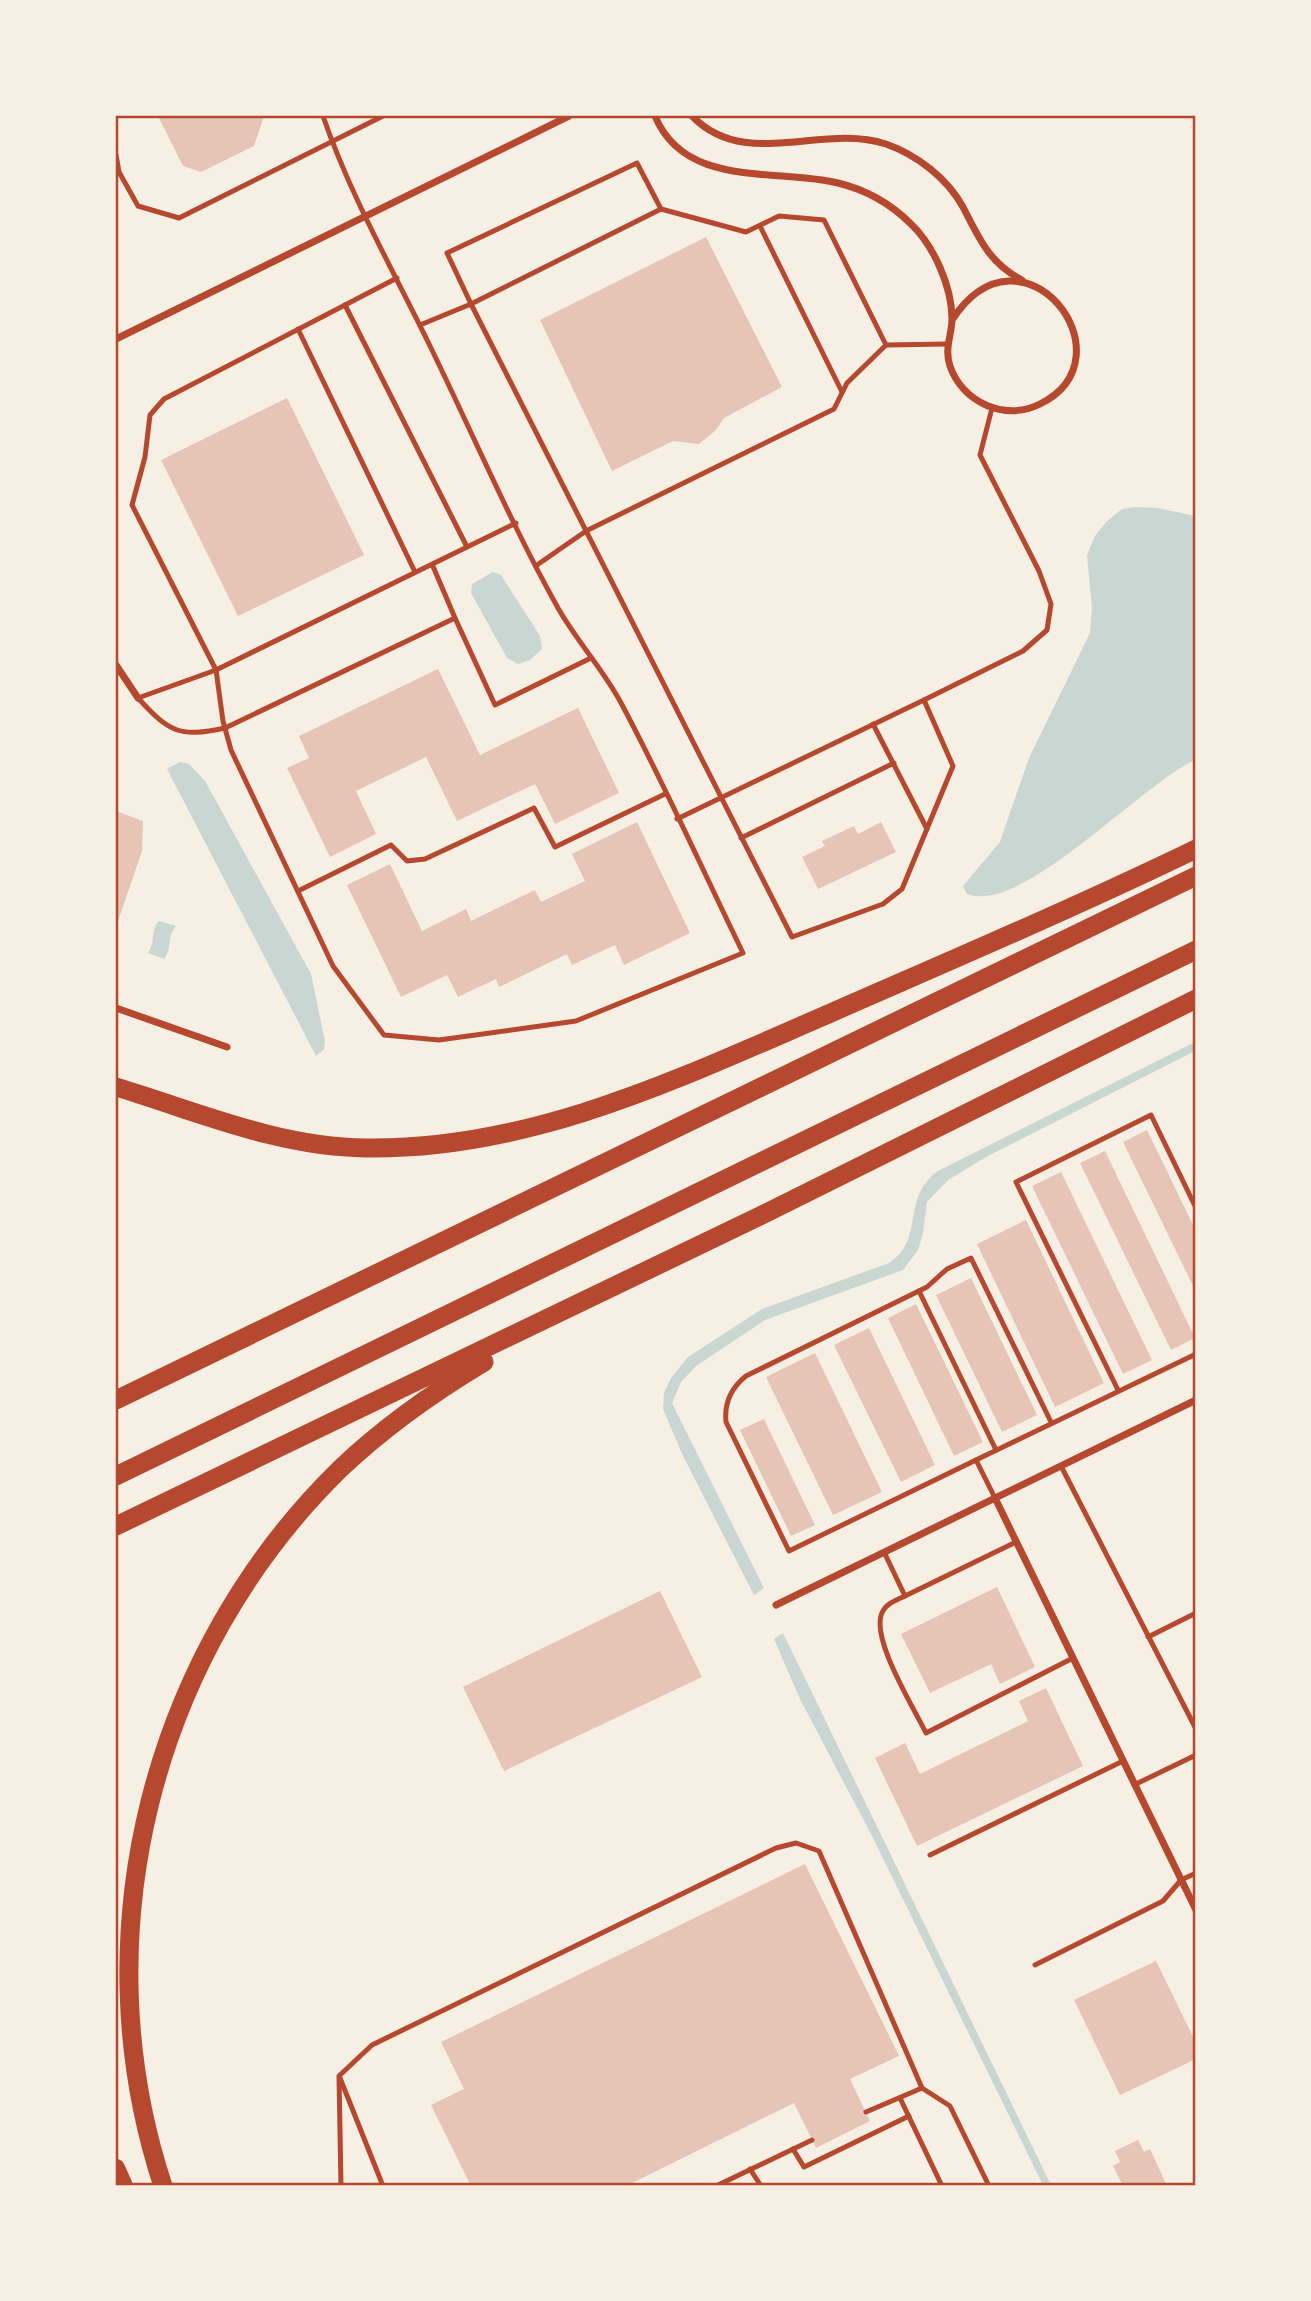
<svg xmlns="http://www.w3.org/2000/svg" width="1311" height="2301" viewBox="0 0 1311 2301" font-family="'Libre Baskerville',serif">
<style>
.water{fill:#c9d6d2}
.building{fill:#e6c5b7}
.lines{fill:none;stroke-linecap:round;stroke-linejoin:round}
.service{stroke:#b5482f;stroke-width:5}
.minor{stroke:#b5482f;stroke-width:7}
.primary{stroke:#b5482f;stroke-width:18}
.motorway{stroke:#b5482f;stroke-width:19}
.neatline{fill:none;stroke:#b5482f;stroke-width:2.5}
</style>
<rect width="100%" height="100%" fill="#f6efe4"/>
<g class="water">
<path d="M 1135,507 L 1158,508 L 1195,516 L 1195,760 C 1140,785 1022,915 967,894 L 963,886 L 1000,842 L 1029,758 L 1090,633 L 1092,608 L 1087,555 L 1095,536 L 1107,521 L 1122,509 Z"/>
<polygon points="493,572 501,575 540,636 542,649 530,660 518,664 507,658 471,593 472,584"/>
<polygon points="180,762 189,764 205,781 311,974 325,1041 324,1049 316,1056 167,769"/>
<path d="M 159,921 L 176,926 C 166,937 173,948 164,959 L 148,953 C 156,942 150,930 159,921 Z"/>
<path d="M 1195,1042 L 1195,1051 L 988,1156 L 948,1180 L 927,1202 L 923,1233 L 918,1250 L 903,1270 L 765,1320 L 696,1366 L 681,1382 L 672,1403 L 764,1588 L 754,1595 L 683,1456 L 663,1409 L 664,1393 L 671,1378 L 688,1357 L 762,1309 L 889,1263 C 926,1239 900,1198 938,1171 Z"/>
<polygon points="783,1633 1051,2185 1043,2185 872,1836 800,1699 774,1639"/>
</g>
<g class="building">
<polygon points="158,116 264,116 254,146 201,172 183,166"/>
<polygon points="706,237 782,387 724,418 716,430 699,444 673,441 612,471 540,320"/>
<polygon points="287,398 364,555 238,616 161,460"/>
<polygon points="438,669 480,755 578,708 619,793 555,824 535,784 457,821 426,757 356,791 376,834 330,857 287,768 309,758 299,736"/>
<polygon points="116,811 143,821 142,851 116,927"/>
<polygon points="637,822 690,933 624,965 615,945 572,965 567,954 499,987 496,979 458,997 447,975 401,997 347,885 390,864 422,931 466,909 471,921 535,890 541,902 585,881 572,854"/>
<polygon points="881,822 896,852 818,889 802,857 825,846 822,841 854,826 858,834"/>
<polygon points="1147,1130 1196,1231 1196,1292 1123,1142"/>
<polygon points="1105,1151 1195,1338 1171,1350 1080,1163"/>
<polygon points="1061,1172 1152,1360 1123,1374 1032,1186"/>
<polygon points="1026,1220 1104,1383 1055,1407 977,1244"/>
<polygon points="971,1278 1037,1415 1002,1432 936,1295"/>
<polygon points="916,1304 983,1442 954,1456 888,1318"/>
<polygon points="869,1328 935,1465 901,1482 834,1345"/>
<polygon points="815,1353 882,1492 833,1515 766,1377"/>
<polygon points="764,1419 815,1525 791,1536 740,1430"/>
<polygon points="997,1587 1035,1667 1000,1684 991,1664 930,1693 901,1634"/>
<polygon points="660,1591 702,1677 504,1771 463,1687"/>
<polygon points="1046,1688 1083,1766 917,1846 875,1758 905,1743 920,1774 1028,1721 1019,1701"/>
<polygon points="805,1864 899,2056 850,2079 870,2121 816,2148 794,2103 626,2186 471,2186 431,2105 464,2089 441,2042"/>
<polygon points="1156,1961 1196,2043 1196,2059 1120,2095 1074,2000"/>
<polygon points="1138,2140 1144,2152 1150,2149 1167,2186 1123,2186 1113,2166 1120,2162 1115,2151"/>
</g>
<g class="lines">
<g class="service">
<path d="M 323,116 C 350,195 393,270 430,346 C 472,432 511,524 558,608 C 576,640 602,668 620,701 C 664,783 702,869 743,953 L 576,1021 L 439,1040 L 384,1035 L 333,966 L 231,750 L 223,721 L 216,670 L 132,505 L 145,457 L 150,415 L 164,399 L 397,278"/>
<polyline points="116,155 119,172 138,206 179,218 383,116"/>
<polyline points="661,209 471,304 447,253 637,163 661,209 746,232 779,216 824,220 886,345 947,344"/>
<polyline points="760,226 842,392"/>
<polyline points="345,305 467,547"/>
<polyline points="420,325 471,304 792,937 883,904 902,889 953,766 924,700 1023,651 1047,630 1051,604 1039,571 980,455 992,408"/>
<polyline points="298,329 415,572"/>
<path d="M 432,564 L 455,618 L 225,728 C 179,738 169,732 138,698 L 216,670 L 516,523"/>
<polyline points="537,565 586,531 834,409 847,383 886,345"/>
<polyline points="455,618 495,705 591,658"/>
<polyline points="873,724 927,829"/>
<polyline points="677,819 924,700"/>
<polyline points="741,838 894,763"/>
<polyline points="298,891 391,845 407,861 425,859 534,808 555,847 665,794"/>
<polyline points="919,1291 996,1450"/>
<polyline points="1118,1390 1016,1182 1151,1115 1196,1208"/>
<path d="M 976,1460 L 789,1551 L 726,1422 C 724,1403 731,1388 746,1376 L 927,1287 L 947,1269 L 971,1258 L 1051,1422"/>
<polyline points="1061,1466 1196,1729"/>
<polyline points="995,1498 976,1460 1196,1354"/>
<polyline points="884,1552 905,1596 1016,1542"/>
<path d="M 905,1596 C 897,1600 887,1603 883,1611 C 868,1635 914,1708 926,1733 L 1073,1658"/>
<polyline points="1148,1637 1196,1613"/>
<polyline points="1134,1785 1196,1755"/>
<polyline points="930,1855 1123,1761"/>
<polyline points="1035,1965 1163,1901 1181,1880 1196,1873"/>
<polyline points="340,2078 383,2186"/>
<polyline points="900,2098 942,2186"/>
<polyline points="866,2112 922,2088 950,2106 989,2186"/>
<polyline points="793,2149 804,2167 909,2116"/>
<polyline points="750,2169 761,2186"/>
<polyline points="341,2186 339,2076 372,2045 776,1848 796,1843 819,1851 922,2088"/>
<polyline points="716,2186 812,2140"/>
</g>
<g class="minor">
<path d="M 655,116 C 685,189 777,168 838,183 C 867,190 890,203 911,224 C 934,246 952,287 952,319 C 952,335 944,348 950,366 C 962,402 1005,422 1040,404 C 1135,357 1022,212 952,320"/>
<path d="M 692,116 C 745,171 821,123 886,144 C 917,155 947,178 963,207 C 979,238 989,263 1022,280"/>
<polyline points="116,339 569,116"/>
<polyline points="116,665 138,698"/>
<polyline points="116,1008 227,1047"/>
<polyline points="995,1498 1196,1910"/>
<polyline points="776,1605 1196,1400"/>
</g>
<polyline class="primary" points="116,2168 124,2186"/>
<g class="motorway">
<path d="M 116,1087 C 199,1112 278,1147 366,1148 C 534,1150 682,1077 833,1012 C 954,959 1076,907 1196,849"/>
<polyline points="116,1400 1196,876"/>
<polyline points="116,1476 1196,950"/>
<polyline points="116,1526 762,1215 1196,999"/>
<path d="M 163,2186 C 80,1935 152,1653 340,1469 C 383,1428 434,1392 484,1362"/>
</g>
</g>
<rect width="1311" height="2301" fill="none" stroke="#f6efe4" stroke-width="234"/>
<rect x="117" y="117" width="1077" height="2067" class="neatline"/>
</svg>
